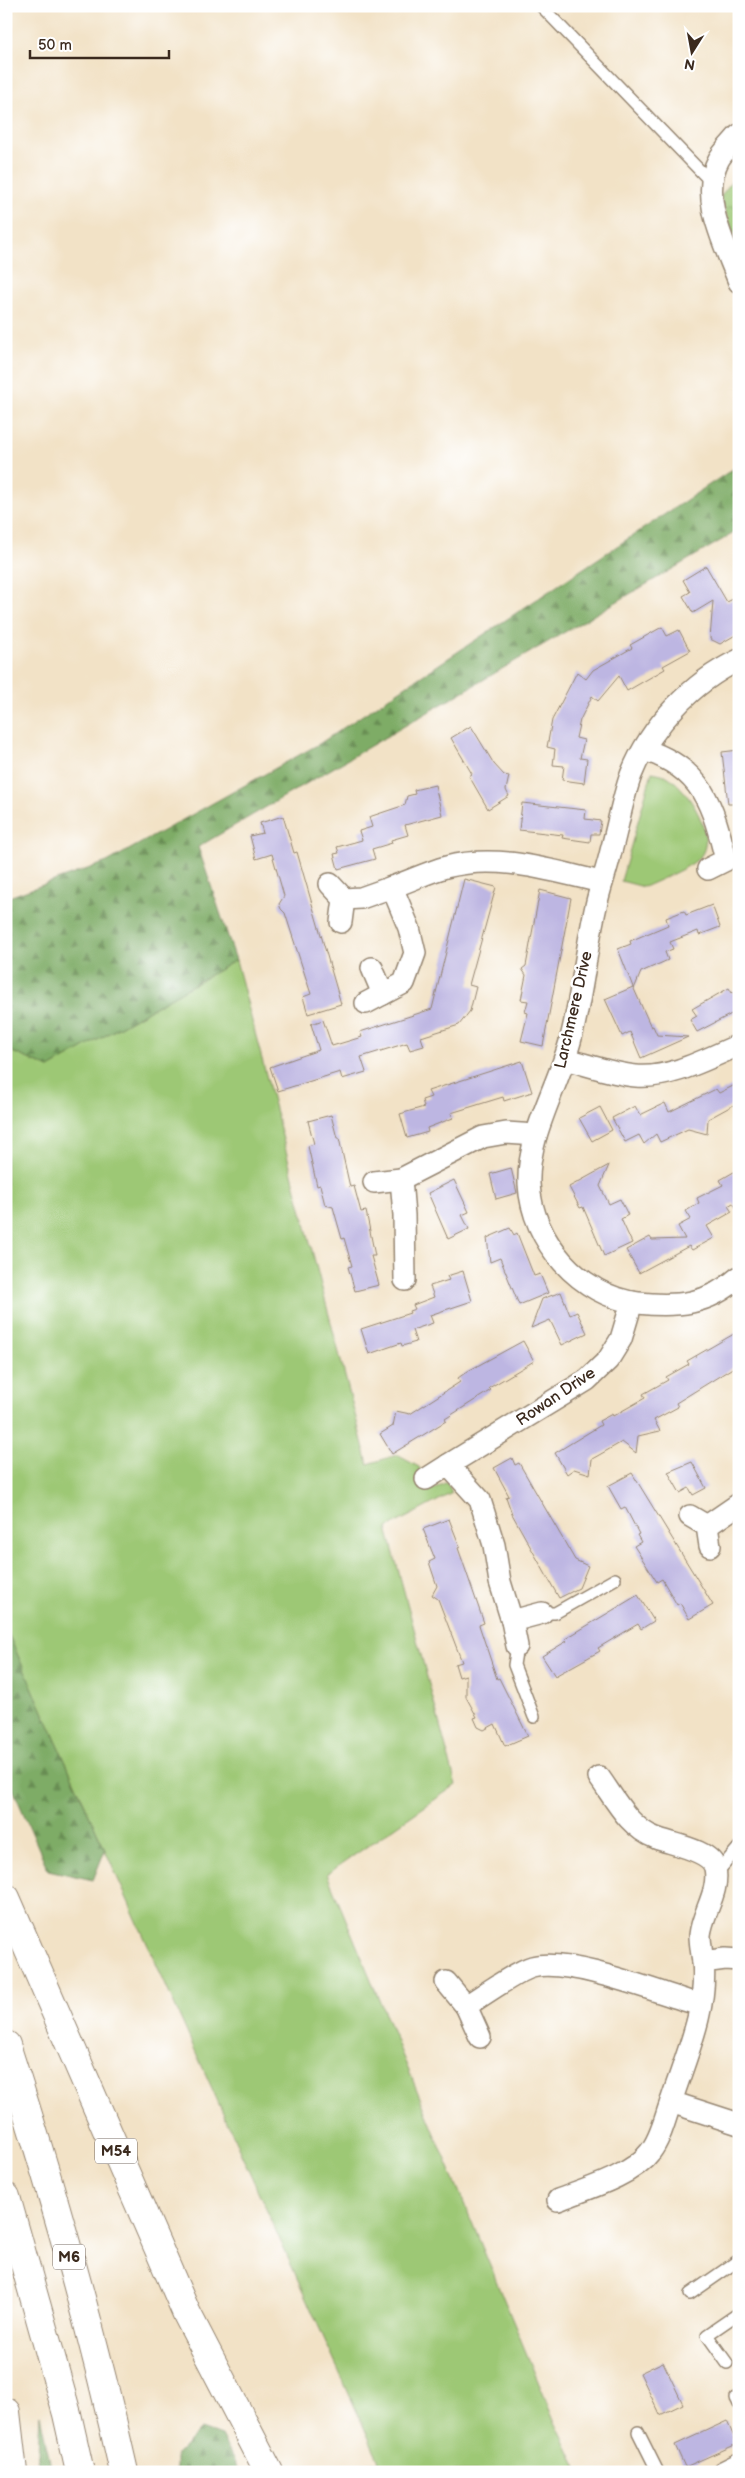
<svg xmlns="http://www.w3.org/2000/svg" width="745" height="2478" viewBox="0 0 745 2478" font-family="'Balsamiq Sans',sans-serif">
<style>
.green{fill:#9dc875;stroke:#6c794a}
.forest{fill:url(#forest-firs);stroke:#5c6b42}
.park{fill:url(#park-crowns);stroke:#6c794a}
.building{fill:#bdb6e2}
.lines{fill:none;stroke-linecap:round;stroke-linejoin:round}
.lane-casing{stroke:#968672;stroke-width:14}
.street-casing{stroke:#968672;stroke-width:24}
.highway-casing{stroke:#968672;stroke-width:30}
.lane{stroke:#fff;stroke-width:11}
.street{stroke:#fff;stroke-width:21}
.highway{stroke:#fff;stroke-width:28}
.labels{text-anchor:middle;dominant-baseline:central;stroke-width:5;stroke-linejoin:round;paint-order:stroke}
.shield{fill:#fff;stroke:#766a62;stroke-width:1}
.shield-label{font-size:15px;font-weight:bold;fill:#3b2a1e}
.street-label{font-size:16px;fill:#3b2a1e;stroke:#fff}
</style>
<defs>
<pattern id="forest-firs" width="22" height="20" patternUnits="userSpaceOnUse" patternTransform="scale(1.25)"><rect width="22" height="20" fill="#7eac66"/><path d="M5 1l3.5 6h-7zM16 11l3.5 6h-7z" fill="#688c53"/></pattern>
<pattern id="park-crowns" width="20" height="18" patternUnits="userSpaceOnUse" patternTransform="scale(1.25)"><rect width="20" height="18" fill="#9dc875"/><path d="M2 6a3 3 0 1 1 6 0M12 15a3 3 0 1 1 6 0" fill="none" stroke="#81a35f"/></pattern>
</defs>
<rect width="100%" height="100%" fill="#fff"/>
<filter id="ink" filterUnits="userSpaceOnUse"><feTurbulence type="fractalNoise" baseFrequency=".02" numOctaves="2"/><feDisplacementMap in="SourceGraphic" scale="10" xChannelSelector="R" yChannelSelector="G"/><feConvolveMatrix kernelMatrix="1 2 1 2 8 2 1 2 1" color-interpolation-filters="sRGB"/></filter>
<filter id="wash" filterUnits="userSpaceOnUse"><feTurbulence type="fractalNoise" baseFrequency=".0096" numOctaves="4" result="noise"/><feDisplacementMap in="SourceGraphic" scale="20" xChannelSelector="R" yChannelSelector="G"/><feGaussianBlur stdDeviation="1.12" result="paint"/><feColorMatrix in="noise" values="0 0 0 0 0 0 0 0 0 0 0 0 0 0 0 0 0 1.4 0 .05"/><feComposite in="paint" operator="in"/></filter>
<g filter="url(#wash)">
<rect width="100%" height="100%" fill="#f2e2c6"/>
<g class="green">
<path d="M 652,772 C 657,773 665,774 670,778 C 688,790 719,838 699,858 C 691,867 657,881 644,887 L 621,881 Z"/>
<polygon points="236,960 368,1464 397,1455 419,1467 431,1490 447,1482 452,1493 387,1528 456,1785 327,1874 555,2422 579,2472 384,2472 6,1629 6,1049 49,1068"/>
</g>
<g class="forest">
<polygon points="739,465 739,530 198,847 236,960 49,1068 6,1049 6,898 107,862 319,744"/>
<polygon points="6,1629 105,1850 93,1880 48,1870 6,1773"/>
<polygon points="40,2415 52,2472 37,2472"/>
<polygon points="201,2429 221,2436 240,2472 176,2472 176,2454"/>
<polygon points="380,2461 384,2472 350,2472 348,2467"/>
</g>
<polygon class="park" points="739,172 739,248 720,197"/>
<g id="blocks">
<g class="building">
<polygon points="706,566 727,602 733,599 739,610 739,633 720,644 710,639 713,601 693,613 683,596 690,592 683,580"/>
<polygon points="662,627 667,636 679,630 690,651 663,666 665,669 627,691 619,676 598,701 592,696 580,720 576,738 584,740 580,758 587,759 584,783 562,780 564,766 553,765 555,749 547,747 552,720 577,672 586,679 593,670 632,648 630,645"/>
<polygon points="471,726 494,764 504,775 509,776 506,790 509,796 488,809 469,776 472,774 451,738"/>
<polygon points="739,750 739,804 728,804 722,752"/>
<polygon points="435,785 442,815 405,825 408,835 391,840 392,843 372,849 375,859 338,869 334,854 339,853 337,847 362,840 359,831 372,827 369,817 405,805 407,796 415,794 414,790"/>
<polygon points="522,803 586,810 585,819 601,821 599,834 591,834 590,842 562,838 563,835 519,830"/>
<polygon points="283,816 294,853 297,852 341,1004 308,1014 303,997 311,994 285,913 281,909 279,904 284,896 272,854 256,859 250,836 263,833 260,823"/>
<polygon points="464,879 496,887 469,985 476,987 470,1011 459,1025 421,1037 424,1046 410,1050 407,1043 361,1057 366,1072 342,1079 340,1072 278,1091 270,1067 319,1050 311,1024 323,1020 332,1046 362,1037 360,1032 432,1009"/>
<polygon points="540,890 571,898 543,1046 521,1041 528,1013 525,1012 528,1001 521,1000 526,975 522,969 526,966"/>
<polygon points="712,905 720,927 699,935 698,931 670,942 673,949 665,952 668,960 641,972 634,989 651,1027 653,1026 657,1035 688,1037 641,1058 630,1032 622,1036 605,999 633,987 618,949 631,944 630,941 668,925 666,918 684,911 686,915"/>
<polygon points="729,988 732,993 739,989 739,1010 697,1032 690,1020 697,1016 692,1009"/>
<polygon points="522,1061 532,1092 504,1101 503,1097 451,1113 453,1118 427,1128 428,1132 407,1138 400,1114 424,1107 422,1100 431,1097 428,1091"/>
<polygon points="739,1083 739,1102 708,1119 707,1134 688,1129 660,1142 656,1134 644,1144 639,1135 625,1142 612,1118 635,1106 640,1115 665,1103 669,1112 716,1089 719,1093"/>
<polygon points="600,1107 612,1130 592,1141 579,1118"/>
<polygon points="331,1115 337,1138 339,1138 350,1187 354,1186 361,1212 366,1211 375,1256 371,1256 379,1285 355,1291 348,1267 352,1266 344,1238 342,1239 333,1207 325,1205 320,1185 317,1186 308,1146 314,1144 308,1121"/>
<polygon points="609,1165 600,1186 609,1204 620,1199 628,1215 621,1219 632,1243 604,1256 583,1207 580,1208 569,1187"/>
<polygon points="511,1168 517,1193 496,1199 490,1174"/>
<polygon points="739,1169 739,1212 733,1203 728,1206 732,1212 707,1226 714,1238 692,1250 689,1246 639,1273 626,1250 650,1237 652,1240 685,1239 678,1226 691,1219 686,1211 699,1203 697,1198 723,1185 720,1180"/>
<polygon points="454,1180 469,1212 462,1215 469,1229 448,1239 428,1193"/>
<polygon points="510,1228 514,1235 517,1233 534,1276 540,1274 548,1293 519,1305 500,1258 490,1262 487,1238"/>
<polygon points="463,1271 472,1301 430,1315 433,1323 412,1330 416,1342 402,1346 401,1343 369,1354 361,1329 410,1313 409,1311 415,1309 413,1305 434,1297 430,1286 449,1280 447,1276"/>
<polygon points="561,1292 570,1315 577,1312 587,1333 562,1345 550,1320 531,1328 542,1299"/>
<polygon points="739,1331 739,1364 676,1403 678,1407 654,1420 660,1431 638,1436 636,1453 622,1442 592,1459 590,1474 574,1469 567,1474 555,1453 601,1425 599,1421 612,1414 613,1416 645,1398 643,1394 668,1380 666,1377 689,1364 687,1361"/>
<polygon points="523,1341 534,1361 489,1388 491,1390 445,1419 446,1421 392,1454 380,1434 393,1426 396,1411 410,1414 460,1382 458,1378 468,1371"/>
<polygon points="512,1458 515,1465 519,1463 575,1560 588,1566 579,1588 559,1598 512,1514 506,1497 509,1496 494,1468"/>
<polygon points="692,1462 706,1488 693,1495 689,1488 680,1493 668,1472"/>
<polygon points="632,1473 713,1605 689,1619 680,1603 677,1605 662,1579 657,1582 634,1546 641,1542 637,1535 639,1534 625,1507 621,1509 608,1486"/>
<polygon points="449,1519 460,1547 458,1548 484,1623 479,1625 497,1679 499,1678 528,1736 505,1746 495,1724 484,1730 478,1727 474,1718 477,1717 466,1697 466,1675 459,1677 455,1664 462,1662 438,1599 432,1595 437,1586 429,1562 435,1559 423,1529"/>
<polygon points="638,1595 654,1621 641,1629 638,1624 598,1648 600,1651 555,1676 542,1656 567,1641 565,1639"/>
<polygon points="663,2362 683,2404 660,2415 640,2373"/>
<polygon points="727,2421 737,2444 685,2467 675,2445"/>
</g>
</g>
</g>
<g filter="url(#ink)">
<use href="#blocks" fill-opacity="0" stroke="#968672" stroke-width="1"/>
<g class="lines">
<defs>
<g id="lane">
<polyline points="541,6 711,182"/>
<polyline points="542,1613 555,1613 615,1579"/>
<polyline points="517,1646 514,1665 534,1717"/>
<polyline points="716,1874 739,1847"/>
<polyline points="690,2294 739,2260"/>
<polyline points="727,2363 707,2335 739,2313"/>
<polyline points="736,2398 739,2404"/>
<polyline points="638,2432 658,2472"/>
</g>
<g id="street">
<path d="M 739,135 C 732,143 724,151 719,159 C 698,197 726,246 739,282"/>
<path d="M 739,660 C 692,682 650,727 631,775 C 622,800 618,826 611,851 C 607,869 600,887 596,906 C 586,949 582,995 571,1038 C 559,1085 527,1135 529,1184 C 532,1241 580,1296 638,1303 C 677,1307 708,1305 739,1277"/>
<path d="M 645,750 C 703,769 713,806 726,860 L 708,869"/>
<polyline points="330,884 344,899 341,922"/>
<polyline points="344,899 361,898 392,887"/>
<polyline points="372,968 383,994"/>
<path d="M 366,1003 L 404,983 L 415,953 L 409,928 L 392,887 C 410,881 428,872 446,867 C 499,853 551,871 602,882"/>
<path d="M 565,1059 C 588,1065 613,1074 636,1076 C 671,1079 708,1058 739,1045"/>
<polyline points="401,1179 404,1215 405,1280"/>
<polyline points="374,1182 401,1179 483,1137 506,1133 536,1135"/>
<polyline points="426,1479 448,1465"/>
<polyline points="690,1516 707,1526 710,1546"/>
<polyline points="707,1526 739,1504"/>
<polyline points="512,1621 542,1613"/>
<polyline points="517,1646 512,1621 500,1582 494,1545 480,1500 448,1465 587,1380 608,1360 621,1339 632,1302"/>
<path d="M 599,1777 C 615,1799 629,1828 656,1838 C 671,1844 711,1850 715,1868 C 720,1892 702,1913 700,1935 C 700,1944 702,1954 703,1962"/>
<polyline points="446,1982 466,2006"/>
<path d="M 480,2037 L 466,2006 C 482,1996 517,1971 532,1967 C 570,1957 659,1993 700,2005"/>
<path d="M 671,2102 C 685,2058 708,2009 703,1962 L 725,1959 L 739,1960"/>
<path d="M 558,2200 C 586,2189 632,2176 650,2152 C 661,2138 665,2118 671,2102 L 739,2124"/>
<polyline points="723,2472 739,2464"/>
</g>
<g id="highway">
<polyline points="6,1898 187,2314 269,2472"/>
<path d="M 6,2045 C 51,2185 92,2328 124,2472"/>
<polyline points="6,2197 67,2414 80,2472"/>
<polyline points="6,2412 13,2472"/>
</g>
</defs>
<use href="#lane" class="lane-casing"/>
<use href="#street" class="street-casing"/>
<use href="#highway" class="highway-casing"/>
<use href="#lane" class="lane"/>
<use href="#street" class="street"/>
<use href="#highway" class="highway"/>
</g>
</g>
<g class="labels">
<g class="shield">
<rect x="95" y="2138.5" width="42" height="25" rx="4"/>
<rect x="53" y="2244.5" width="32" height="25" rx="4"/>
</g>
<g class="shield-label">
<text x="116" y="2151">M54</text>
<text x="69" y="2257">M6</text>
</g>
<g class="street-label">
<text transform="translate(574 1010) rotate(-77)">Larchmere Drive</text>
<text transform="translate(556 1397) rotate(-34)">Rowan Drive</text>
</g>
</g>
<rect width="745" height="2478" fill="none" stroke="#fff" stroke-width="25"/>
<g transform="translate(692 52) rotate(191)" stroke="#ffffff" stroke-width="4" paint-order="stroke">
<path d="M0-4L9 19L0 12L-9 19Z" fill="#3b2a1e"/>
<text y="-8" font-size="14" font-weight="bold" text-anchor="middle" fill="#3b2a1e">N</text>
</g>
<path d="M30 50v8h139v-8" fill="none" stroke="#3b2a1e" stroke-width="2.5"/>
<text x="38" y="50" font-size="15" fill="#3b2a1e" stroke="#ffffff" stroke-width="4" paint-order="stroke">50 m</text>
</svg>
